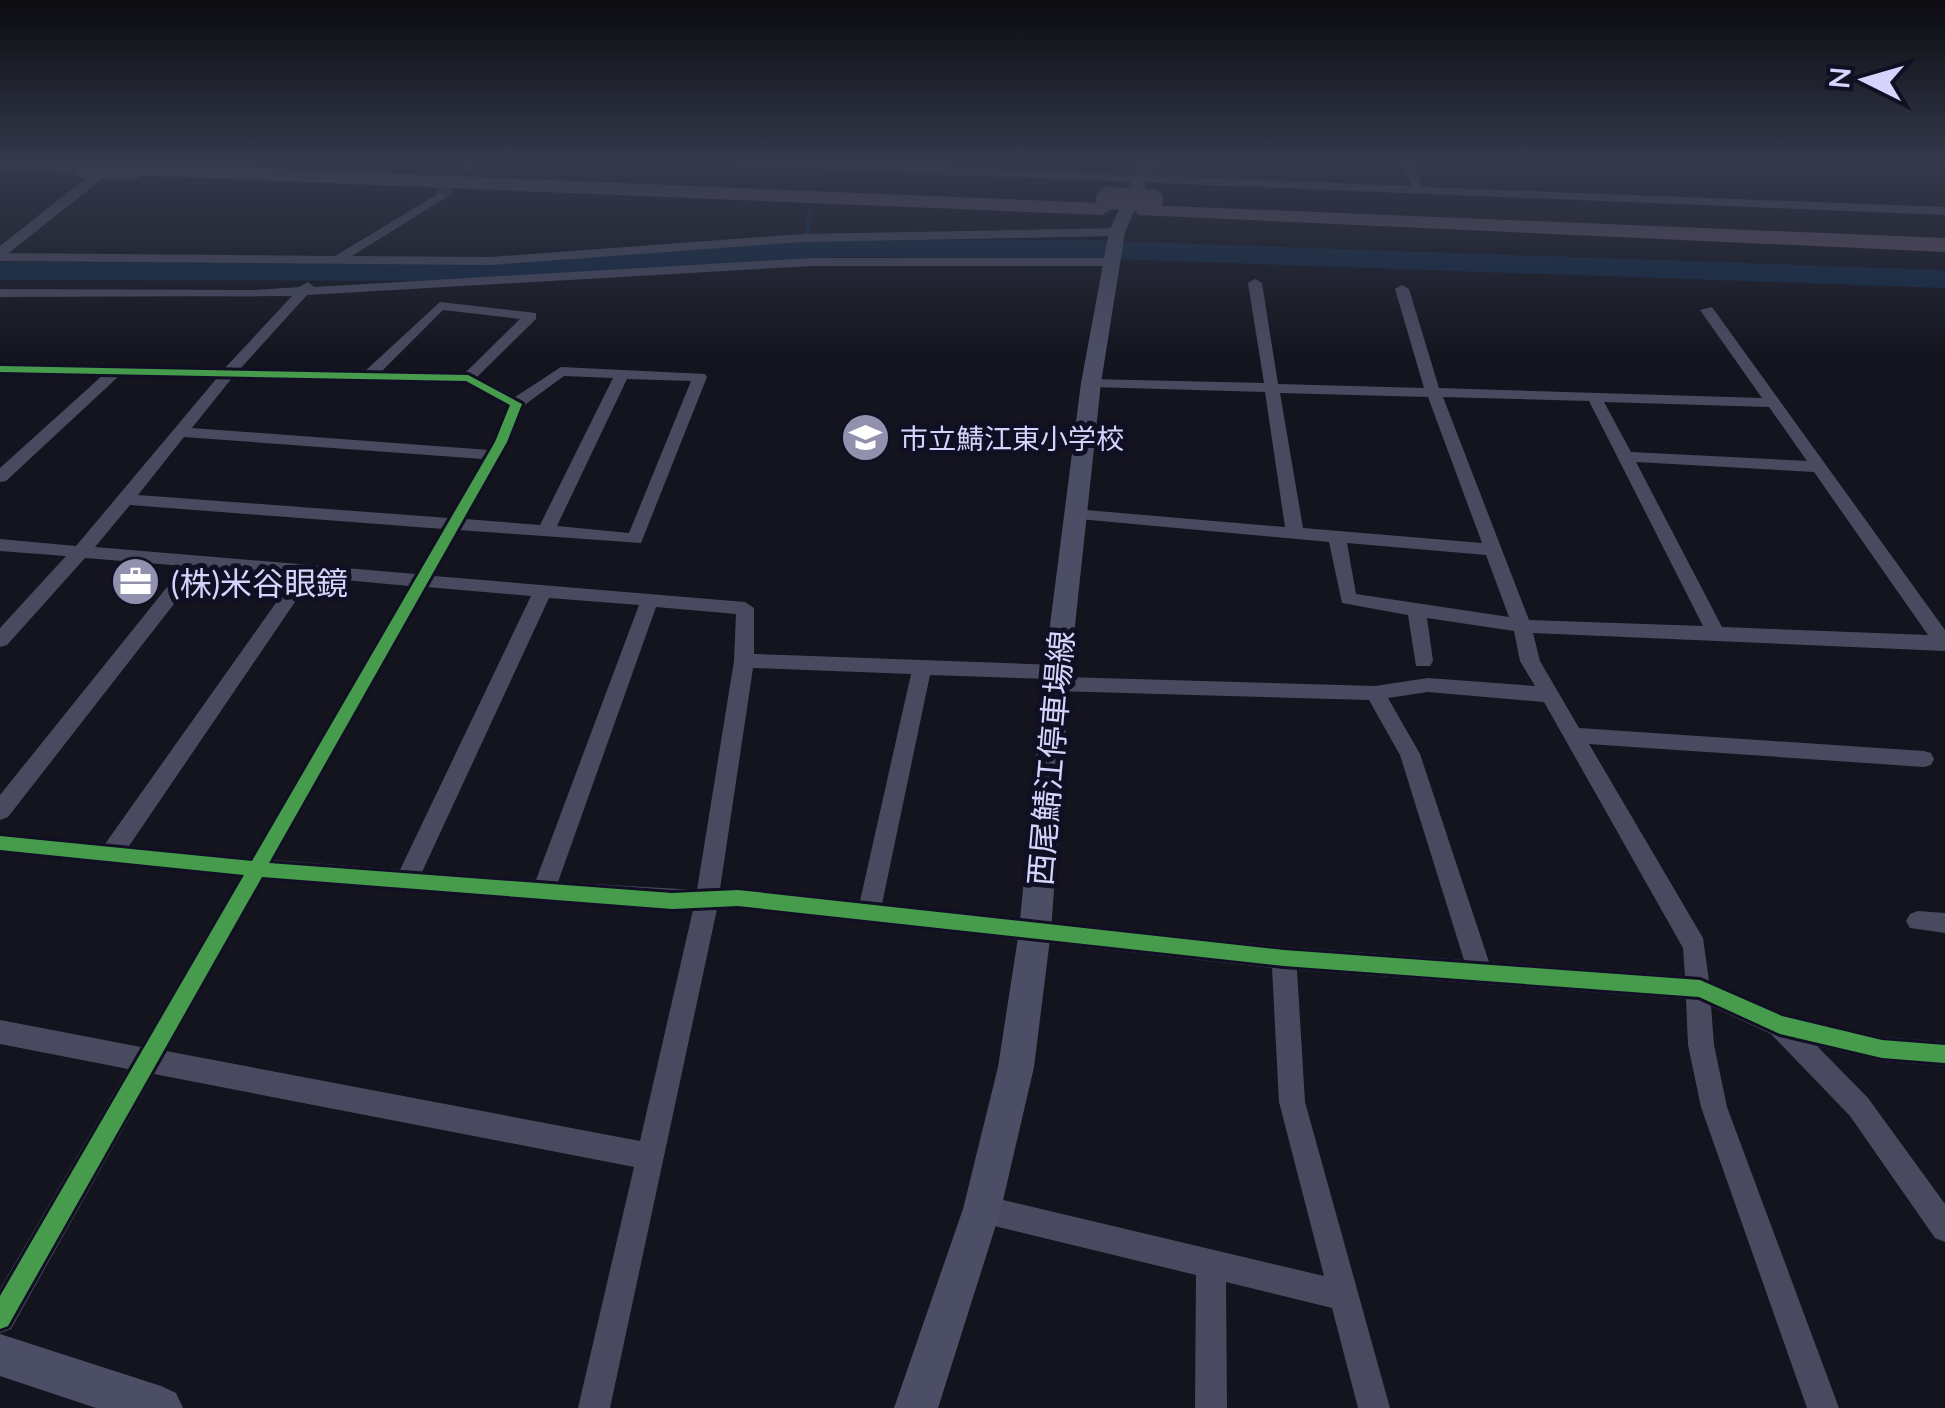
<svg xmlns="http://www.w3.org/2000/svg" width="1945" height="1408" viewBox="0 0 1945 1408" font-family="Lato,'Noto Sans JP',sans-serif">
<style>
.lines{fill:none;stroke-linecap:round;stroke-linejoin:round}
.stream{stroke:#112742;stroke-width:5}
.river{fill:#112742;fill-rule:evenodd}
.street-tunnel{stroke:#31313f;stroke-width:12;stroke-dasharray:12 6;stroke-linecap:butt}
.street{fill:#494a5f;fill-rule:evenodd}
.secondary{fill:#4c4e65;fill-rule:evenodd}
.highway{fill:#5b4b61;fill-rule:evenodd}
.highway-bridge{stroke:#5b4b61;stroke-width:22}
.cycleway-casing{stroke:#110f23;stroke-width:6}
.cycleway{fill:#469c4c;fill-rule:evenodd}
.labels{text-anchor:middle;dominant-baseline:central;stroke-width:10;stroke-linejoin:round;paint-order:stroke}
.far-poi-label{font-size:28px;fill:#d5d4fc;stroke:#110f23;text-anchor:start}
.poi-label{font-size:32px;fill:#d5d4fc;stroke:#110f23;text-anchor:start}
.street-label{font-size:32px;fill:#d5d4fc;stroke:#110f23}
</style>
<rect width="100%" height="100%" fill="#14141e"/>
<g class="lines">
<polyline class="stream" points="804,250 811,209"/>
<polygon class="river" points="836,239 1083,240 1945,270 1945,288 1083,258 836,257 488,281 0,280 0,262 488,263"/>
<polyline class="street-tunnel" points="441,196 470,163"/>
<g class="street">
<polygon points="736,163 834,163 1412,186 1402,163 1413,163 1423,187 1945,207 1945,215 741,166"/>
<polygon points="441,192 447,196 445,198 352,256 491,257 802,234 1117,228 1123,232 1117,236 802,242 491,265 0,261 0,253 335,256"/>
<path d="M 812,258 L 1112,258 L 1118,262 L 1112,266 L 812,266 L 307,295 L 240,369 L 364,372 L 440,302 L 536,313 L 536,319 L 477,377 L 515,397 L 561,367 L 705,374 L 707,377 L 641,543 L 459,530 L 434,576 L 745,602 L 754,608 L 754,654 L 1057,665 L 1064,667 L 1067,672 L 1064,677 L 1375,686 L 1428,678 L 1535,686 L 1520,661 L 1514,631 L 1427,618 L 1433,661 L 1430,666 L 1416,666 L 1408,615 L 1342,603 L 1329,542 L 1068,518 L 1066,514 L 1074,509 L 1285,527 L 1265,392 L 1091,387 L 1084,383 L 1091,379 L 1264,383 L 1248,283 L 1255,279 L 1262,283 L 1278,384 L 1424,388 L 1395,289 L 1402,285 L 1409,289 L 1439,388 L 1762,398 L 1700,310 L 1712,307 L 1945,630 L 1945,651 L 1533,633 L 1540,661 L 1579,728 L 1924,751 L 1931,753 L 1934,759 L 1931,765 L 1924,767 L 1589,744 L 1703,938 L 1709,981 L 1782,1014 L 1882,1037 L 1945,1042 L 1945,1066 L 1882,1061 L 1817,1046 L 1868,1098 L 1945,1204 L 1945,1242 L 1935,1238 L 1850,1116 L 1771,1034 L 1711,1006 L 1714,1045 L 1727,1107 L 1839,1408 L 1807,1408 L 1701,1107 L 1688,1045 L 1686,999 L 1297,970 L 1305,1102 L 1390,1408 L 1358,1408 L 1332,1308 L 1226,1282 L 1227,1408 L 1195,1408 L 1196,1275 L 982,1223 L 972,1219 L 968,1209 L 972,1199 L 982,1195 L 1324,1276 L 1279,1102 L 1272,968 L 738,908 L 717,909 L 610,1408 L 578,1408 L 634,1167 L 154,1074 L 11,1329 L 0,1333 L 0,1289 L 128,1069 L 0,1044 L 0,1020 L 141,1047 L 240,877 L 0,852 L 0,834 L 105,844 L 295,576 L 202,568 L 8,817 L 0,820 L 0,795 L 184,566 L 85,558 L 7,645 L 0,647 L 0,628 L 66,556 L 0,551 L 0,539 L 76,546 L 217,378 L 119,376 L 6,481 L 0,482 L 0,468 L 103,375 L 0,373 L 0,365 L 224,369 L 292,296 L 0,297 L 0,289 L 253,290 L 299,287 L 308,282 L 314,287 ZM 443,310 L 520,319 L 464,374 L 381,372 ZM 564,376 L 613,378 L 540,525 L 465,519 L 509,442 L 523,406 ZM 232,378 L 465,382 L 508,406 L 489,450 L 192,428 ZM 627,379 L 691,381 L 629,533 L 557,526 ZM 1280,393 L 1428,397 L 1482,543 L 1303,528 ZM 1443,397 L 1589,401 L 1703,626 L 1529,620 ZM 1604,402 L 1769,407 L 1807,461 L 1631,452 ZM 184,437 L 483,459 L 449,518 L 138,495 ZM 1636,462 L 1814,472 L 1928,635 L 1722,627 ZM 130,505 L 443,529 L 416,574 L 95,547 ZM 1347,543 L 1486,555 L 1509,617 L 1356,594 ZM 312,577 L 409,586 L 251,859 L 129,846 ZM 427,587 L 531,596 L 400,870 L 274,860 ZM 549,598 L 639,605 L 536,880 L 422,872 ZM 656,607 L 736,614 L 734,661 L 697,890 L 558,882 ZM 753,668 L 911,674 L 860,901 L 720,889 ZM 930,675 L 1049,679 L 1046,684 L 1049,689 L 1056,691 L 1369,700 L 1400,755 L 1464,960 L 1284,947 L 882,904 ZM 1428,692 L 1544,702 L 1683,948 L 1685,976 L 1489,962 L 1420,754 L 1388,698 ZM 263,879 L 693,910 L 640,1141 L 166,1051 Z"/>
<polygon points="1918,911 1945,913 1945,933 1910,928 1906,921 1910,914"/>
</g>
<g class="secondary">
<polygon points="105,163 122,163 0,260 0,246"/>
<polygon points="1139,163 1155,163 1125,232 1101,383 1070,672 1051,931 1034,1067 1001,1209 938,1408 894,1408 963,1209 998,1067 1019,931 1044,672 1081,383 1109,232"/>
<polygon points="0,1334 161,1386 176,1393 183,1408 96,1408 0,1376"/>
</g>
<g class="highway">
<polygon points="0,163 90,163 93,167 83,173 2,169"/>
<polygon points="139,163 1102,203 1112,209 1102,215 132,175 122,169"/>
<polygon points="1146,205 1945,238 1945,252 1139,215 1135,211"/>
</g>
<g class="highway-bridge">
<polyline points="83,167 132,169"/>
<polyline points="1107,198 1152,200"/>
</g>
<defs>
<polygon id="cycleway" points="0,366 468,375 522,404 507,442 269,863 672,893 738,890 1284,950 1700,980 1782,1016 1882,1040 1945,1045 1945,1063 1882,1058 1780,1034 1699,997 1284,966 738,906 672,909 262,877 8,1326 0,1329 0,1296 244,875 0,850 0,836 252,861 495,442 510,405 466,381 0,372"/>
</defs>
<use href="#cycleway" class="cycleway-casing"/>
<use href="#cycleway" class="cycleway"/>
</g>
<linearGradient id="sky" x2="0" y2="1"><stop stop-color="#0b0b10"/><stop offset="0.45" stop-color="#343a4c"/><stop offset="1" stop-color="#343a4c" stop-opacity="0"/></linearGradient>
<rect width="1945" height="360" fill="url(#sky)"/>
<defs>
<symbol id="school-disc" viewBox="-11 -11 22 22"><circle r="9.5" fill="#9191ae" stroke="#110f23"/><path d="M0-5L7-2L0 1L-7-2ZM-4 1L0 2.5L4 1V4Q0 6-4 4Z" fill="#fff"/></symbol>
<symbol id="office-disc" viewBox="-11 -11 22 22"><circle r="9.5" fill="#9191ae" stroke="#110f23"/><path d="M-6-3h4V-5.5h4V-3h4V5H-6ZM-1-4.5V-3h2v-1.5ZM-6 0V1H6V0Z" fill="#fff"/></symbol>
</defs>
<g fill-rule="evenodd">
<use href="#school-disc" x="838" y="410" width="55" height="55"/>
<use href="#office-disc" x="108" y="554" width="55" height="55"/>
</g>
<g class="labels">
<g class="far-poi-label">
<text x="900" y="438">市立鯖江東小学校</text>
</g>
<g class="poi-label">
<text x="171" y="582">(株)米谷眼鏡</text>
</g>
<g class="street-label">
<text transform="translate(1050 758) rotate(-85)">西尾鯖江停車場線</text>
</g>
</g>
<g transform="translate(1865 80) rotate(275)" stroke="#110f23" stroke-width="8" paint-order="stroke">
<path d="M0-8L18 38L0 25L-18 38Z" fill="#d5d4fc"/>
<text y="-15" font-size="28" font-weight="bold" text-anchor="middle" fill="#d5d4fc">N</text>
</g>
</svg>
